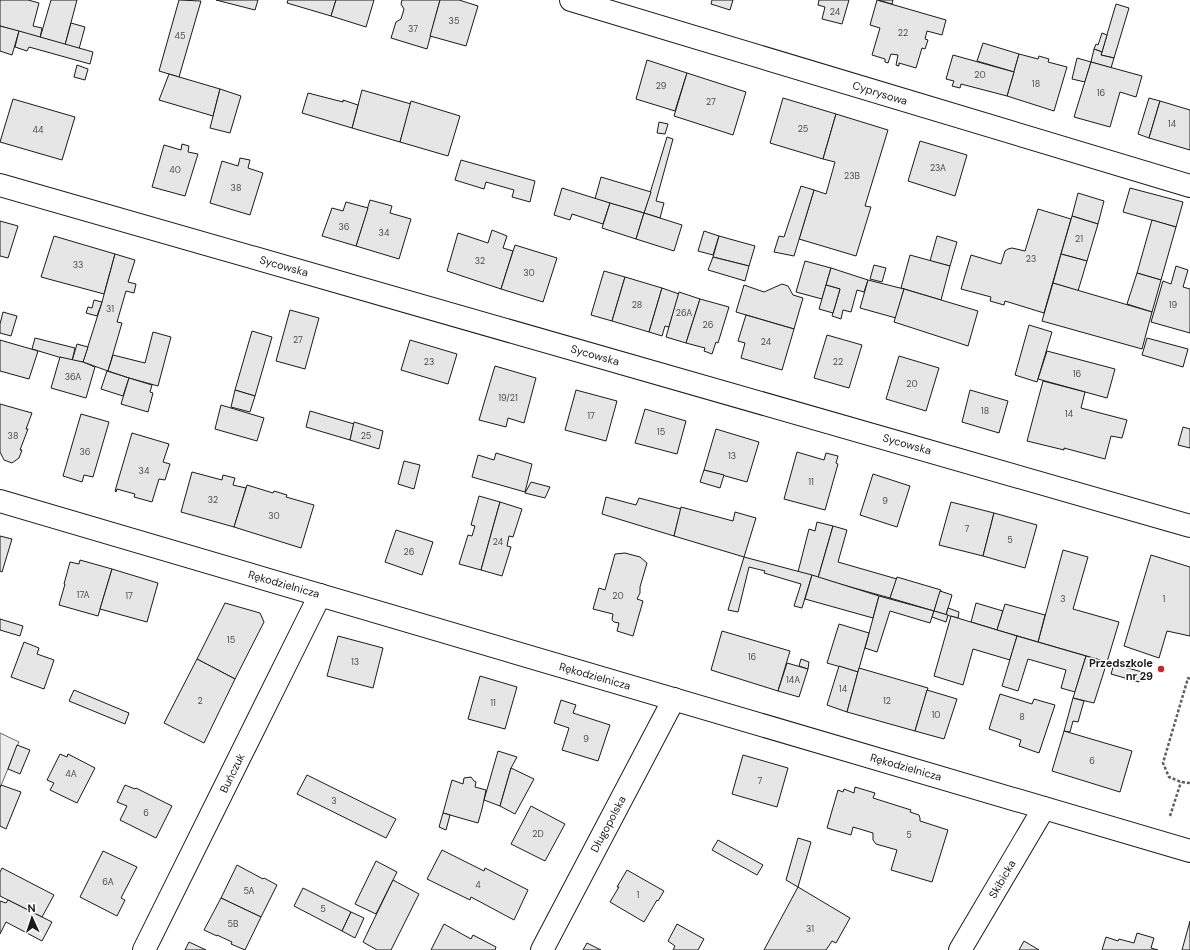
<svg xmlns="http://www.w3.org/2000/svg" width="1190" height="950" viewBox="0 0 1190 950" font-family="'DM Sans',sans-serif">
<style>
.green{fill:#ededed;stroke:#6a6a6a}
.building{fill:#e6e6e6;stroke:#1a1a1a}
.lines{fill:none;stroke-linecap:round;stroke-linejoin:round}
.minor-casing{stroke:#1a1a1a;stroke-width:24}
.path{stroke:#5f5f5f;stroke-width:2.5;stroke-dasharray:3 2;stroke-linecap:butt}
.minor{stroke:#fff;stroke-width:22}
.poi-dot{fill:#c62828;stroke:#fff;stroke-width:1.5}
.labels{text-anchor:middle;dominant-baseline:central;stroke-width:3;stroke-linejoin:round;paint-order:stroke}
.number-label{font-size:9px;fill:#4d4d4d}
.street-label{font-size:11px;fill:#1a1a1a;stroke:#fff}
.poi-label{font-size:11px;font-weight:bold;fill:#1a1a1a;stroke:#fff;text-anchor:end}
</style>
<rect width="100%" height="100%" fill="#fff"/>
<polygon class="green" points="0,733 19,742 0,788"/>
<g class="building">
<polygon points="0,0 28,0 39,3 33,26 42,28 40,38 0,26"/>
<polygon points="51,0 77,0 65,45 40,38"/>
<polygon points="179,0 201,1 179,77 159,71"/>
<polygon points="216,0 258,0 255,10"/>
<polygon points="288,0 336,0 331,16 287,3"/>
<polygon points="336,0 374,0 366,27 331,16"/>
<polygon points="402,0 440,0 427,49 391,38 396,22 401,19 404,9 401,4"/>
<polygon points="440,0 459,0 478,6 466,46 430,36"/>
<polygon points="712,0 733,0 730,10 711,4"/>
<polygon points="819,0 849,0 842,24 822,19 825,7 818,5"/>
<polygon points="877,0 946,20 942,35 927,31 925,39 928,40 925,49 922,48 916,68 899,63 899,66 896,65 898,55 891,54 888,63 885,62 885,59 872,55 880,28 870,25"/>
<polygon points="878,0 893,0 892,4"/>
<polygon points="1116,4 1129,8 1114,58 1101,55"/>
<polygon points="71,23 85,27 79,49 65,45"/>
<polygon points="0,26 19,31 12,55 0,51"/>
<polygon points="19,31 93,52 90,64 29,47 27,51 15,47"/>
<polygon points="1102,33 1107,35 1102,52 1094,49 1096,44 1098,45"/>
<polygon points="983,43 1019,54 1014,72 977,61"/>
<polygon points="1094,49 1102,52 1101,55 1114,58 1111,68 1091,62"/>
<polygon points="1019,54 1038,59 1039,56 1049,59 1048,62 1067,67 1054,111 1007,96"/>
<polygon points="953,55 1014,72 1007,96 961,84 960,88 952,86 954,81 946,79"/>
<polygon points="1077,58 1091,62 1085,82 1072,79"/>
<polygon points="647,60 687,73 675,111 636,99"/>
<polygon points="1091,62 1142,76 1136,97 1120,92 1110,127 1074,117"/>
<polygon points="77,65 88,69 85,80 74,77"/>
<polygon points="687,73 746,92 733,135 674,116"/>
<polygon points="169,74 220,89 213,116 159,100"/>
<polygon points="220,89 241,96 230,133 210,128"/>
<polygon points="362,90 411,104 400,142 352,128"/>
<polygon points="308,93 343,102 343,100 358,105 352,128 302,113"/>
<polygon points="783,98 836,114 823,159 770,143"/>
<polygon points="1149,98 1160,101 1149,138 1138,134"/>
<polygon points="13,99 75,117 62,160 0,142"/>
<polygon points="411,101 460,116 448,156 400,142"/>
<polygon points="1160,101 1190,110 1190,150 1149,138"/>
<polygon points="836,114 888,130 865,206 871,207 856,256 799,239 814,190 826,194 835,162 823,159"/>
<polygon points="659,122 668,124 665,134 657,133"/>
<polygon points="667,137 673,139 656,201 664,203 660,218 644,213"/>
<polygon points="920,141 967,155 955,196 908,181"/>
<polygon points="182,144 189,146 188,152 198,154 185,196 152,187 164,145 181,150"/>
<polygon points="240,158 250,160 248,168 263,173 250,215 210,203 222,161 238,166"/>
<polygon points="461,160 535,181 530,202 512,197 514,190 486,182 484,189 455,180"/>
<polygon points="601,177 651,192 644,213 595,199"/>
<polygon points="801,186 814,190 794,256 774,252 779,236 784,237"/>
<polygon points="562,188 610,203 603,224 572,214 570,220 554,215"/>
<polygon points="1130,188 1183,202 1176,227 1123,212"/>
<polygon points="1078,193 1104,201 1098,224 1072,216"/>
<polygon points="370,200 392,206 390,213 411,219 399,259 356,246"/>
<polygon points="346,202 368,208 356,246 322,236 332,208 343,211"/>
<polygon points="610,203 644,213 636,239 602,228"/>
<polygon points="1038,209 1071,219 1044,313 1005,301 1004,305 990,301 991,297 961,289 971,255 1001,264 1005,251 1008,249 1012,248 1025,251"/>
<polygon points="644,213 682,225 674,251 636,239"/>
<polygon points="1072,216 1098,224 1087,261 1061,254"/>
<polygon points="1152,220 1176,227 1161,280 1137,273"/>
<polygon points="0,221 18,226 8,258 0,256"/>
<polygon points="492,230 507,236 503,248 513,251 501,289 447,271 458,233 488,243"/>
<polygon points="704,231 719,236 713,255 698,251"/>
<polygon points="54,236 115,254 104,294 41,277"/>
<polygon points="719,236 755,246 749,266 713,257"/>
<polygon points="937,236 957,242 950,266 930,261"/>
<polygon points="515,245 557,258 543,302 501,289"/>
<polygon points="115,254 135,260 128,282 136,284 134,293 126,291 117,322 122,323 108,371 83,362 102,302"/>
<polygon points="1061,254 1087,261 1078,291 1053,283"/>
<polygon points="910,255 950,266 941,300 901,288"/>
<polygon points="713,257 749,266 745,281 708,270"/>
<polygon points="805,261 831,268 822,299 796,292"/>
<polygon points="874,265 886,268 882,282 870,279"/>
<polygon points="1176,266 1188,270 1183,287 1190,289 1190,333 1151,322 1163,281 1171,284"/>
<polygon points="831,268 868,280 864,292 857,290 851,312 843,310 841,319 832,316 840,289 826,285"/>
<polygon points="604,271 625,277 612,321 591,315"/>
<polygon points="1137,273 1161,280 1152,312 1127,304"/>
<polygon points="625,277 662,288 649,332 612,321"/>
<polygon points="868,280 904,289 896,318 860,308"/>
<polygon points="1053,283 1152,312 1142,349 1042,321"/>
<polygon points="782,284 788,286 793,295 803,298 794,329 736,312 744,285 764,292"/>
<polygon points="826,285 840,289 833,313 819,309"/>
<polygon points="662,288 679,294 669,327 665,326 662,336 649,332"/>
<polygon points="904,289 978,311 968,346 894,322"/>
<polygon points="679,292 700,299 686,343 666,337"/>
<polygon points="700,299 729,307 718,343 716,342 712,354 704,351 705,348 686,343"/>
<polygon points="94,300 102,302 97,316 86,313 88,307 92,308"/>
<polygon points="290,310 319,318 305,369 276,361"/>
<polygon points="3,312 17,316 11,336 0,333 0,324"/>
<polygon points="746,315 794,329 782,370 741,358 745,343 738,341"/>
<polygon points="1029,325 1052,332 1037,382 1015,375"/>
<polygon points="252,331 272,337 255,396 235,390"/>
<polygon points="153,332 171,337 158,386 129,378 108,371 113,355 145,363"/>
<polygon points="827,335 862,345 849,388 814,378"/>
<polygon points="35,338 75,348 72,361 32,349"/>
<polygon points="1147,338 1188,349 1183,367 1142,355"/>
<polygon points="0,340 38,351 29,379 0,371"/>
<polygon points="410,340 457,354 448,384 401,370"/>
<polygon points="77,344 88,347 83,362 72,361"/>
<polygon points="1047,351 1115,369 1107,398 1038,379"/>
<polygon points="899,356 939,368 926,411 886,399"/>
<polygon points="60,357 83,362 95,367 86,398 51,388"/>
<polygon points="495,366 536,378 524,423 508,418 506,427 479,420"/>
<polygon points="107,371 129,378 123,396 101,389"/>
<polygon points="129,378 152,385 150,392 153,393 148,412 121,404"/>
<polygon points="1043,381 1085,392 1081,408 1127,420 1122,438 1111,436 1105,459 1064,448 1064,450 1027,441"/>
<polygon points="235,390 255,396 250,412 231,407"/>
<polygon points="576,390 617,401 606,441 565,430"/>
<polygon points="970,390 1008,401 999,433 962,422"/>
<polygon points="0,404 32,413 26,429 28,429 20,450 22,450 19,458 12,463 4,460 0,452"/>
<polygon points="221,405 264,418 257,441 215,429"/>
<polygon points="645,409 686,421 677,454 635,443"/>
<polygon points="310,411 354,424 350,440 306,427"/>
<polygon points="81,414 109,422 93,477 84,475 82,482 63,476"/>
<polygon points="354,422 383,431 379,449 350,440"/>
<polygon points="1183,427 1190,429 1190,448 1178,445"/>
<polygon points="716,429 759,442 747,482 704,470"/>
<polygon points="132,433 169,444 163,462 170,464 165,480 159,479 152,502 134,497 135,494 117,489 116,492 115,491"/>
<polygon points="797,452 824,460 826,453 838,456 836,463 838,464 825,510 784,499"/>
<polygon points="496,453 532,464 525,492 472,477 478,455 494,460"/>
<polygon points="404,461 420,465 414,489 398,484"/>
<polygon points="704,470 724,475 720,488 700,482"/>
<polygon points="192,472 222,480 223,475 235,478 233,485 246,488 234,527 181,512"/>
<polygon points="873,474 910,486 897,527 860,515"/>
<polygon points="531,482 550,487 545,498 525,493"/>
<polygon points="247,485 273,493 274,491 287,495 286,497 314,505 301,548 234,527"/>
<polygon points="479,496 500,502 481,570 459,564 468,535 472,536 475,526 471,525"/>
<polygon points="606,497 636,505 639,498 681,509 674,536 602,514"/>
<polygon points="500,502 522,509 513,537 509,536 507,546 511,547 502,576 481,570"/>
<polygon points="951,502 994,513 983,556 939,545"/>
<polygon points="681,507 733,521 735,512 756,518 744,557 674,536"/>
<polygon points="994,513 1037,525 1025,568 983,556"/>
<polygon points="817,522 833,526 818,578 798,572 809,529 815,531"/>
<polygon points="833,526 847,530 838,562 897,579 890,598 818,578"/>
<polygon points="396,530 433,542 422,575 385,562"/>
<polygon points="0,536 12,539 2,572 0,571"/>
<polygon points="1063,550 1088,557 1073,609 1119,622 1107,662 1038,642"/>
<polygon points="625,553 640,557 647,563 640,587 640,593 637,599 643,601 633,636 617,631 619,623 614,622 612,620 613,614 593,609 599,588 605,590 615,554"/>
<polygon points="1151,555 1190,567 1190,636 1167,631 1159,658 1124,646"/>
<polygon points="744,557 812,575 802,608 794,606 801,584 764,573 765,571 749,567 738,612 728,610"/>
<polygon points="80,560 112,569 98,616 59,605 65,584 64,584 70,562 79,564"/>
<polygon points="112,569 158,583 147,622 100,609"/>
<polygon points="812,575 879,596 873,618 805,599"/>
<polygon points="897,577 941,590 934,611 890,598"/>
<polygon points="940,591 952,595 946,615 934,611"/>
<polygon points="879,596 934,611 930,623 890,611 877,652 865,648"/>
<polygon points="225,603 260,613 264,622 235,679 197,659"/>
<polygon points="976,603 1003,611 997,630 971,622"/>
<polygon points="1005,604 1045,615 1038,642 997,630"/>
<polygon points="948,608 959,612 958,618 946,615"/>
<polygon points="934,611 948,615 946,622 932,617"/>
<polygon points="951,616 1017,636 1010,660 973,649 963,685 934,676"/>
<polygon points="0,619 23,626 20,636 0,630"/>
<polygon points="839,624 869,633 858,672 827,663"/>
<polygon points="722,631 790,651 778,691 711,670"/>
<polygon points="338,636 383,648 373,688 327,676"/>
<polygon points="1017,636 1086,656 1075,692 1061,688 1066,670 1028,659 1018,691 1002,686"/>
<polygon points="24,642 39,648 37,654 54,660 44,689 11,677"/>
<polygon points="1086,656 1107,662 1094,703 1073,698"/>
<polygon points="197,659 235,679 204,743 164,723"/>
<polygon points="801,659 809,662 808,669 799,666"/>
<polygon points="787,663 808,669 799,697 778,691"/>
<polygon points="1114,664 1142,672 1139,682 1111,674"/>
<polygon points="839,666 858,672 847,712 827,705"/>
<polygon points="859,668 928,688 915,731 847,712"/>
<polygon points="480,676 517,687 505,729 468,719"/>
<polygon points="74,690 129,713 125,724 69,701"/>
<polygon points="927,690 957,699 944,739 915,731"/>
<polygon points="1000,694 1032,704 1034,699 1055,705 1039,753 1019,746 1021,740 989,729"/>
<polygon points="1073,698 1084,701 1078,722 1073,721 1070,732 1064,731"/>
<polygon points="561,700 576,705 573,713 610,725 598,761 562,750 569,728 554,723"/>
<polygon points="1064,731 1132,751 1120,792 1052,771"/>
<polygon points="17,745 30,750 20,774 8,769"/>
<polygon points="498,751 517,757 511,768 500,806 484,800"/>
<polygon points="60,754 67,757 68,754 95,768 77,803 50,790 54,783 47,780"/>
<polygon points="743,755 788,768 777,807 732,794"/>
<polygon points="511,768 534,779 515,814 500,806"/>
<polygon points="307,775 396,819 386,838 297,794"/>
<polygon points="471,777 474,781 476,782 475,787 486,790 482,809 478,823 443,813 452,780 463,784 464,778"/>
<polygon points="1,785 21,792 6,829 0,826 0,788"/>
<polygon points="125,785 135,789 136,788 172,806 156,838 120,820 127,806 117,802"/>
<polygon points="855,787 875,793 873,798 911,810 910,812 919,815 920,818 920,821 948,830 932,882 891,870 897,850 876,844 873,840 873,833 853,827 851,835 827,828 838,790 843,792 844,789 854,793"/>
<polygon points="531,806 565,824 545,861 511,844"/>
<polygon points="443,813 450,815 446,830 439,827"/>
<polygon points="798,838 811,842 798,887 786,880"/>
<polygon points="718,840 763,865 757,875 712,850"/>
<polygon points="442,850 484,871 485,868 528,890 514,920 471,897 470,900 427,879"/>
<polygon points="103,851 137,867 121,898 125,900 117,916 80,897"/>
<polygon points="376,861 397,872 376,914 355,904"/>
<polygon points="237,865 263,879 264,878 277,885 261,917 221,898"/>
<polygon points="2,868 54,895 42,917 0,896 0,872"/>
<polygon points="627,870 664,891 658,901 657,900 644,922 610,902 619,887 617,887"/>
<polygon points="393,880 419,894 391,950 377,950 363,942"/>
<polygon points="798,887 850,918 836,943 832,941 826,950 764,950"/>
<polygon points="303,888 351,912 342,931 294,906"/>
<polygon points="221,898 261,917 245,950 231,944 232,942 217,935 217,936 204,930"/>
<polygon points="8,900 52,922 42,941 6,922 0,934 0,901 6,903"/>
<polygon points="351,912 364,918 355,938 342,931"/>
<polygon points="1190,922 1190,950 1182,950 1190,921"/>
<polygon points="444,924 471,939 473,935 496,947 495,950 431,950"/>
<polygon points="677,924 704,939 698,950 673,950 675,946 668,941"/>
<polygon points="1137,933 1154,938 1151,948 1158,950 1102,950 1106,937 1118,941 1119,939 1134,943"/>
<polygon points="1024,941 1039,950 1019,950"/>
<polygon points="189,942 206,950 185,950"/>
<polygon points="587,943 601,950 583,950"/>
</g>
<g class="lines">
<defs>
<g id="minor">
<polyline points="571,0 1190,186"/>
<polyline points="0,185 1190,526"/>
<polyline points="0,501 1190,851"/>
<polyline points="144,950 320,595"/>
<polyline points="542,950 674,699"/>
<polyline points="960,950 1044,808"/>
</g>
</defs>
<use href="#minor" class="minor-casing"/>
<g class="path">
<polyline points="1190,679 1188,678 1163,763 1169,777 1181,782 1190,783"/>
<polyline points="1170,816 1181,782"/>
</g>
<use href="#minor" class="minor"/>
</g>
<circle class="poi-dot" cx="1161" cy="669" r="4"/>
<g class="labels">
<g class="number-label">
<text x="835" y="12">24</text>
<text x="454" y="21">35</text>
<text x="413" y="29">37</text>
<text x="903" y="33">22</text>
<text x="180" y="36">45</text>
<text x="980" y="75">20</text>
<text x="1036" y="84">18</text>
<text x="661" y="86">29</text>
<text x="1101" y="93">16</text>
<text x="711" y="102">27</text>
<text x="1172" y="124">14</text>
<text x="803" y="129">25</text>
<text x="38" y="130">44</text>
<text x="938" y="168">23A</text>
<text x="175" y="170">40</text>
<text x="852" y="176">23B</text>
<text x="236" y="188">38</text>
<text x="344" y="227">36</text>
<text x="384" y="233">34</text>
<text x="1079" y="239">21</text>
<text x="1031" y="259">23</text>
<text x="480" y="261">32</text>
<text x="78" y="265">33</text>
<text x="529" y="273">30</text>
<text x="637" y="305">28</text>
<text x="1173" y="305">19</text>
<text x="110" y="309">31</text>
<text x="684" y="313">26A</text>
<text x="708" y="325">26</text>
<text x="298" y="340">27</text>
<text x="766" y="342">24</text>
<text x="429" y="362">23</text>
<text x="838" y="362">22</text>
<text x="1077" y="374">16</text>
<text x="73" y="377">36A</text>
<text x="912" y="384">20</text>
<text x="508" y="398">19/21</text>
<text x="985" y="411">18</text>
<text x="1069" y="414">14</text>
<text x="591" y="416">17</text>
<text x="661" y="432">15</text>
<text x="13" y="436">38</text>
<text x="366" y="436">25</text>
<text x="85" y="452">36</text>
<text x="732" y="456">13</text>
<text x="144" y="471">34</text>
<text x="811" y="482">11</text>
<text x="213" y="500">32</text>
<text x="885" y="501">9</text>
<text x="274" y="516">30</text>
<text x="967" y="529">7</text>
<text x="1010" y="540">5</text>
<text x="498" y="542">24</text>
<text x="409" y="552">26</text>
<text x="83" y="595">17A</text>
<text x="129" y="596">17</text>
<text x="618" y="596">20</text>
<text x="1063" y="599">3</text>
<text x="1164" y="599">1</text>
<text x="231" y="640">15</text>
<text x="752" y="657">16</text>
<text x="355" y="662">13</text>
<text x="793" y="680">14A</text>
<text x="843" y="689">14</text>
<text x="200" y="701">2</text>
<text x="887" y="701">12</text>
<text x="493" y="703">11</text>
<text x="936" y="715">10</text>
<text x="1022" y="717">8</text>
<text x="586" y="739">9</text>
<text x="1092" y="761">6</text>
<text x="71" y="774">4A</text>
<text x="760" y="781">7</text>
<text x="334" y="801">3</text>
<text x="146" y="813">6</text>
<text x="538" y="834">2D</text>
<text x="909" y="835">5</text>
<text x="108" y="882">6A</text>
<text x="478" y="885">4</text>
<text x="249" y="891">5A</text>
<text x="638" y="895">1</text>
<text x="323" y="909">5</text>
<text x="233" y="924">5B</text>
<text x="810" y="929">31</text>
</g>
<g class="street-label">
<text transform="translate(880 93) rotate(17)">Cyprysowa</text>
<text transform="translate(284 266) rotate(16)">Sycowska</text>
<text transform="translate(595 355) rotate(16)">Sycowska</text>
<text transform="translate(907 444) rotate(16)">Sycowska</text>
<text transform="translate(284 584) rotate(16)">Rękodzielnicza</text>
<text transform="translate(595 676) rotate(16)">Rękodzielnicza</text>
<text transform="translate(906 767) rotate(16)">Rękodzielnicza</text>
<text transform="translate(232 773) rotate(-64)">Buńczuk</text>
<text transform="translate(608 824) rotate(-62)">Długopolska</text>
<text transform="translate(1002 879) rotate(-60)">Skibicka</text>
</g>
<g class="poi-label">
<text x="1153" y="663">Przedszkole<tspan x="1153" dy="13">nr 29</tspan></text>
</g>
</g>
<g transform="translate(32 918) rotate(357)" stroke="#ffffff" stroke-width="3" paint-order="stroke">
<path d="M0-3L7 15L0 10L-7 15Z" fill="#1a1a1a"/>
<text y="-6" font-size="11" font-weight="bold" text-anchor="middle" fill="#1a1a1a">N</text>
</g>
</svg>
